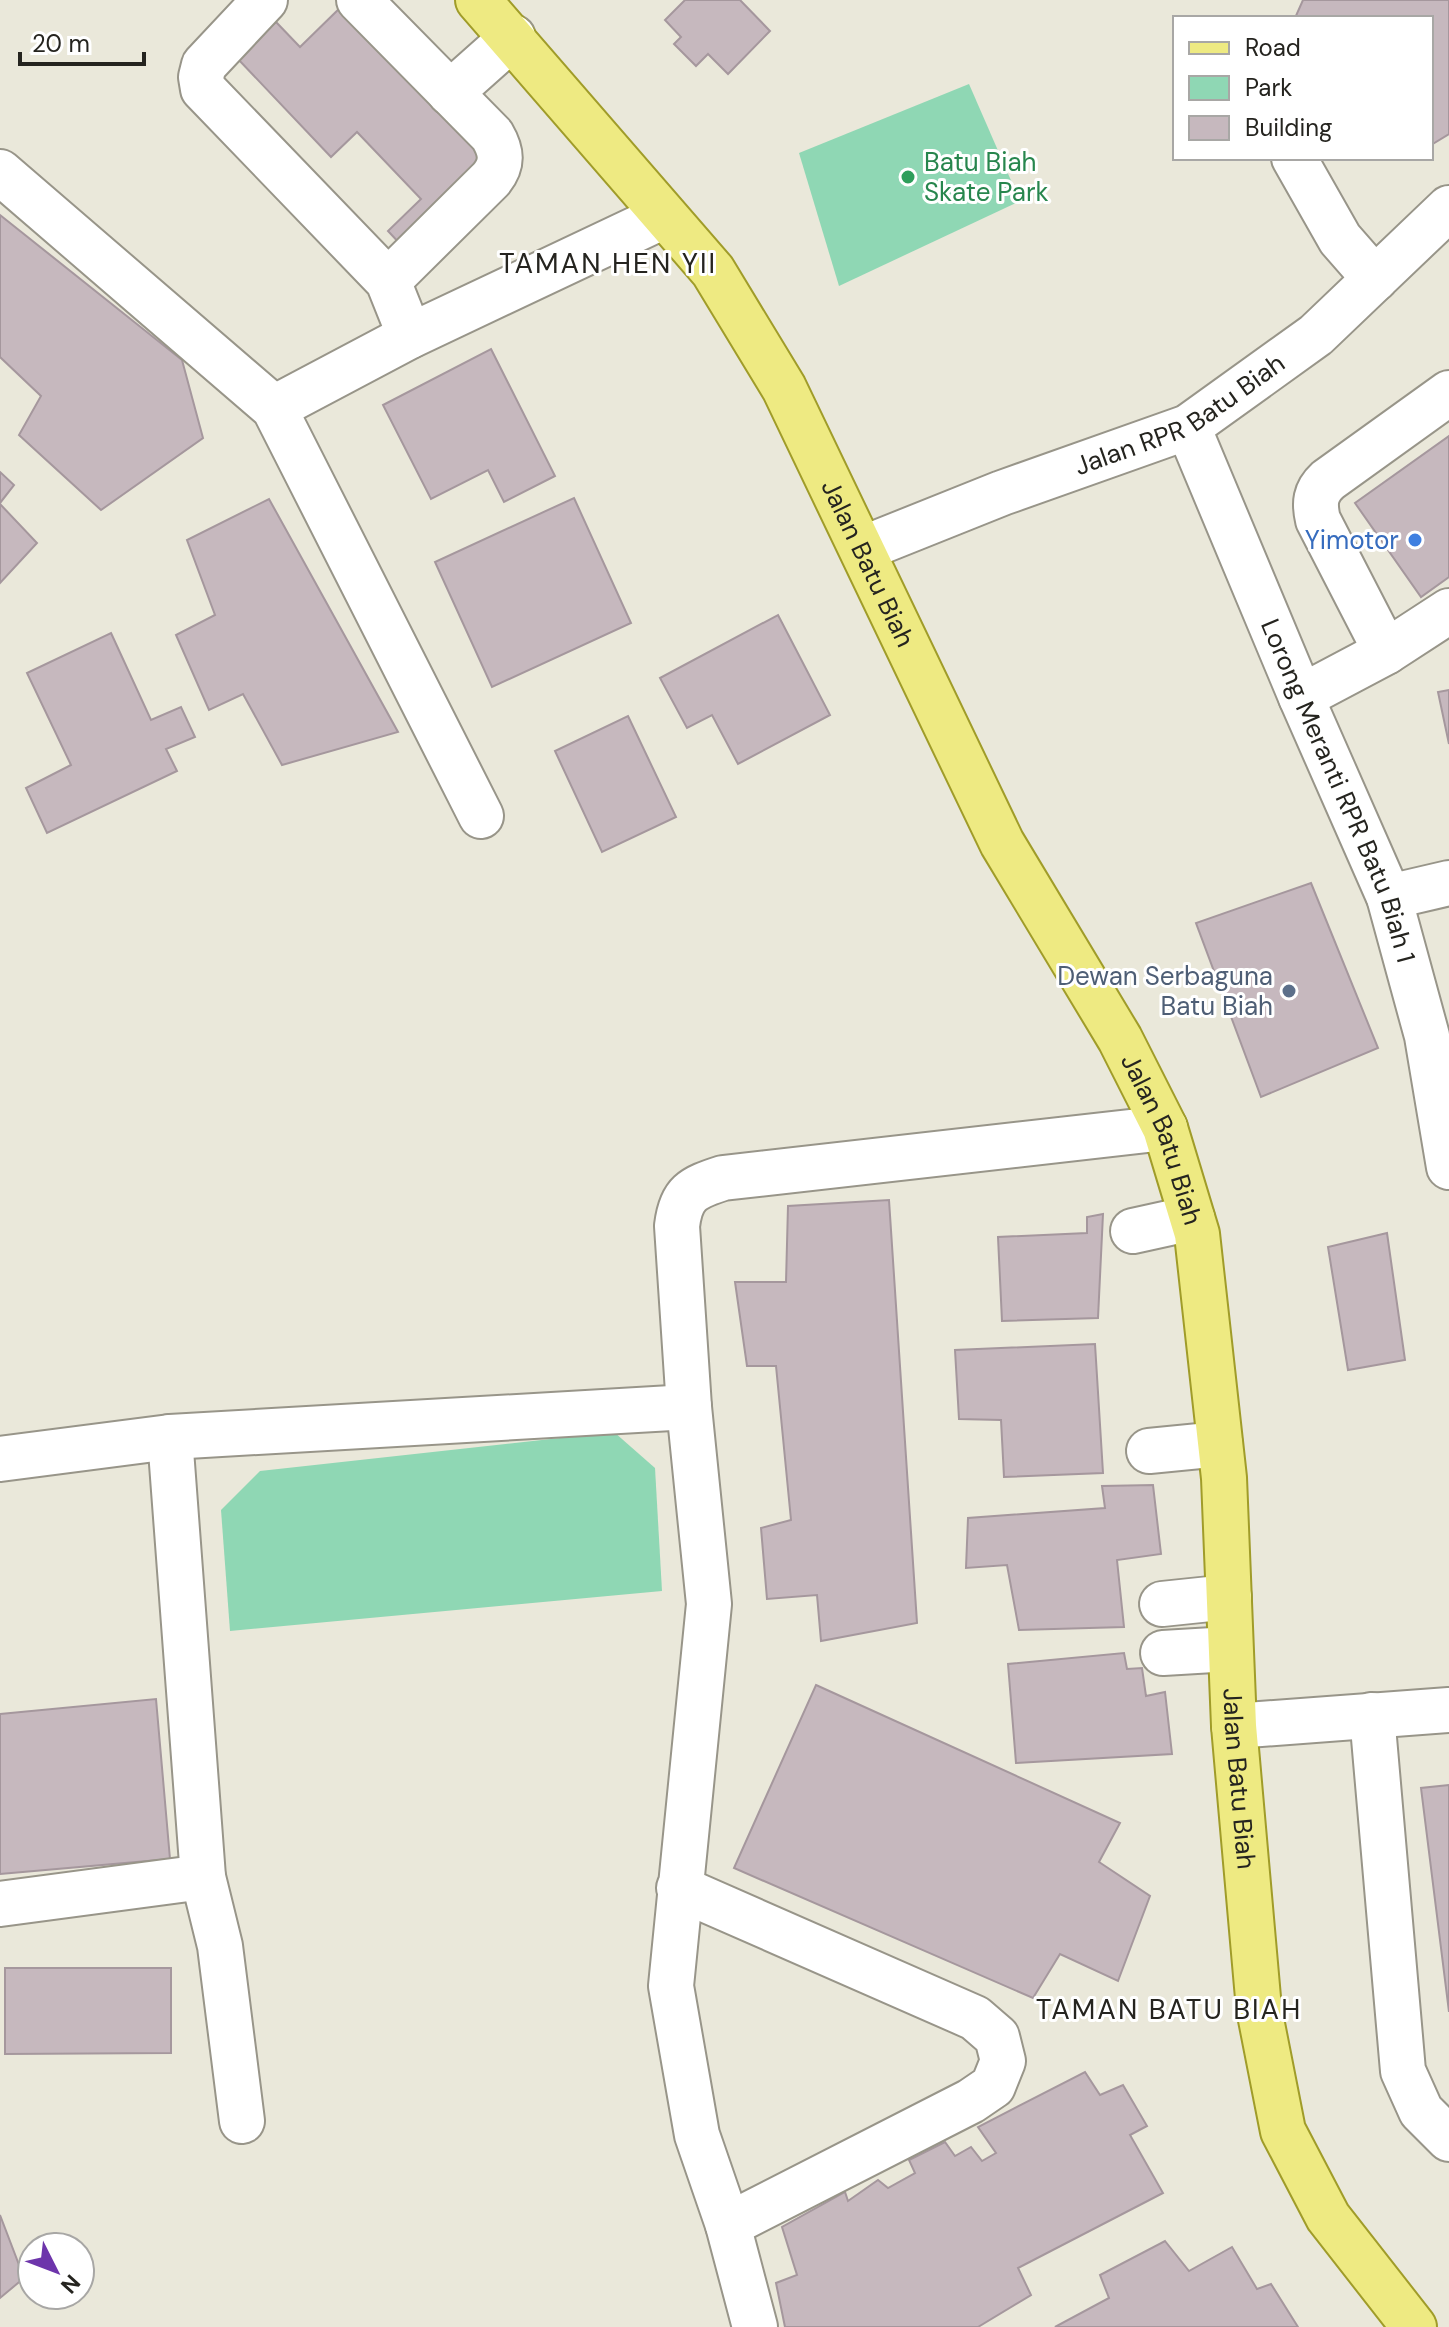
<svg xmlns="http://www.w3.org/2000/svg" width="1449" height="2327" viewBox="0 0 1449 2327" font-family="'DM Sans',sans-serif">
<style>
.green{fill:#8fd7b4}
.building{fill:#c6b8be;stroke:#a5979d;stroke-width:2}
.lines{fill:none;stroke-linecap:round;stroke-linejoin:round}
.minor-casing{stroke:#989589;stroke-width:48}
.major-casing{stroke:#a09c29;stroke-width:48}
.minor{stroke:#fff;stroke-width:44}
.major{stroke:#eeea82;stroke-width:44}
.leisure-dot{fill:#2e9e5b;stroke:#fff;stroke-width:3}
.shop-dot{fill:#3f7fe0;stroke:#fff;stroke-width:3}
.service-dot{fill:#5c6f8a;stroke:#fff;stroke-width:3}
.labels{text-anchor:middle;dominant-baseline:central;stroke-width:6;stroke-linejoin:round;paint-order:stroke}
.leisure-label{font-size:26px;fill:#27864d;stroke:#fff;text-anchor:start}
.street-label{font-size:26px;fill:#25241f;stroke:#fff}
.shop-label{font-size:26px;fill:#366cbe;stroke:#fff;text-anchor:end}
.service-label{font-size:26px;fill:#4e5e75;stroke:#fff;text-anchor:end}
.neighbourhood-label{font-size:28px;letter-spacing:2px;fill:#25241f;stroke:#fff}
</style>
<rect width="100%" height="100%" fill="#eae8da"/>
<g class="green">
<polygon points="969,84 1020,201 839,286 799,153"/>
<polygon points="614,1432 655,1468 662,1591 230,1631 221,1510 260,1471"/>
</g>
<g class="building">
<polygon points="685,0 740,0 770,31 728,74 708,54 696,66 674,44 681,37 665,20"/>
<polygon points="1303,0 1449,0 1449,134 1431,145 1431,18 1295,18"/>
<polygon points="344,4 489,155 402,246 388,231 421,199 357,132 331,157 237,58 276,22 300,47"/>
<polygon points="0,215 182,360 203,438 101,510 19,435 41,396 0,357"/>
<polygon points="491,349 555,476 504,502 488,470 431,499 383,405"/>
<polygon points="1449,436 1449,577 1421,597 1355,503"/>
<polygon points="0,472 14,485 0,503"/>
<polygon points="574,498 631,623 492,687 435,562"/>
<polygon points="269,499 398,732 282,765 243,694 209,710 176,635 215,615 187,540"/>
<polygon points="0,504 37,543 0,583"/>
<polygon points="778,615 830,715 738,764 712,715 687,728 660,678"/>
<polygon points="111,633 151,720 181,707 195,737 166,749 177,771 47,833 26,788 71,765 27,673"/>
<polygon points="1449,690 1449,744 1438,692"/>
<polygon points="628,716 676,817 602,852 555,751"/>
<polygon points="1311,883 1378,1048 1261,1097 1196,923"/>
<polygon points="889,1200 917,1623 821,1641 817,1595 767,1599 761,1528 791,1520 776,1366 747,1366 735,1282 786,1282 788,1206"/>
<polygon points="1103,1214 1098,1318 1002,1321 998,1237 1087,1233 1087,1217"/>
<polygon points="1387,1233 1405,1360 1348,1370 1328,1247"/>
<polygon points="1095,1344 1103,1473 1004,1477 1001,1420 959,1419 955,1350"/>
<polygon points="1153,1485 1161,1554 1117,1560 1124,1627 1019,1630 1007,1565 966,1568 968,1518 1105,1508 1102,1486"/>
<polygon points="1124,1653 1127,1669 1142,1668 1146,1696 1165,1692 1172,1754 1016,1763 1008,1664"/>
<polygon points="816,1685 1120,1823 1099,1862 1150,1896 1118,1981 1060,1954 1033,1998 734,1868"/>
<polygon points="156,1699 170,1859 0,1874 0,1714"/>
<polygon points="1449,1785 1449,2012 1421,1788"/>
<polygon points="5,1968 171,1968 171,2053 5,2054"/>
<polygon points="1085,2072 1100,2095 1123,2085 1147,2126 1130,2135 1163,2193 1018,2268 1031,2295 978,2327 785,2327 776,2283 797,2275 782,2227 845,2192 848,2201 878,2180 888,2188 915,2173 909,2160 945,2142 955,2156 971,2147 982,2161 996,2153 978,2127"/>
<polygon points="0,2215 24,2278 0,2298"/>
<polygon points="1165,2241 1189,2271 1232,2247 1257,2289 1271,2284 1298,2327 1055,2327 1109,2298 1100,2275"/>
</g>
<g class="lines">
<defs>
<g id="minor">
<polyline points="265,0 204,65 201,77 203,89 388,281 410,336"/>
<path d="M 359,0 L 492,135 C 502,152 503,164 491,179 L 388,281"/>
<polyline points="450,93 513,37"/>
<polyline points="1294,158 1340,239 1375,279"/>
<polyline points="0,172 274,408 481,816"/>
<polyline points="274,408 410,336 664,216"/>
<path id="s1" d="M 1188,427 L 1301,697 L 1389,897 L 1427,1036 L 1449,1167"/>
<path id="s2" d="M 862,549 L 1002,493 L 1188,427 L 1316,335 L 1449,208"/>
<path d="M 1386,652 L 1318,520 C 1314,503 1315,492 1328,480 L 1449,393"/>
<polyline points="1301,697 1386,652 1449,611"/>
<polyline points="1389,897 1449,883"/>
<polyline points="1133,1231 1192,1218"/>
<polyline points="170,1437 203,1877 220,1946 242,2121"/>
<polyline points="1149,1451 1220,1444"/>
<polyline points="0,1459 170,1437 689,1407"/>
<polyline points="1162,1604 1229,1597"/>
<polyline points="1163,1653 1230,1649"/>
<polyline points="1372,1715 1403,2071 1421,2111 1449,2139"/>
<polyline points="1234,1726 1449,1710"/>
<polyline points="679,1888 975,2018 997,2037 1003,2061 993,2086 971,2101 728,2225"/>
<polyline points="0,1904 203,1877"/>
<path d="M 755,2327 L 728,2225 L 697,2135 L 671,1986 L 709,1604 L 689,1407 L 677,1226 C 681,1193 692,1188 723,1178 L 1165,1128"/>
</g>
<g id="major">
<path id="s3" d="M 478,0 L 713,271 L 784,388 L 1002,843 L 1120,1039 L 1165,1128 L 1197,1234 L 1224,1478 L 1234,1726 L 1259,2009 L 1283,2131 L 1328,2217 L 1414,2327"/>
</g>
</defs>
<use href="#minor" class="minor-casing"/>
<use href="#major" class="major-casing"/>
<use href="#minor" class="minor"/>
<use href="#major" class="major"/>
</g>
<circle class="leisure-dot" cx="908" cy="177" r="8"/>
<circle class="shop-dot" cx="1415" cy="540" r="8"/>
<circle class="service-dot" cx="1289" cy="991" r="8"/>
<g class="labels">
<g class="leisure-label">
<text x="924" y="162">Batu Biah<tspan x="924" dy="30">Skate Park</tspan></text>
</g>
<g class="street-label">
<text stroke="none"><textPath href="#s2" startOffset="346">Jalan RPR Batu Biah</textPath></text>
<text stroke="none"><textPath href="#s3" startOffset="690">Jalan Batu Biah</textPath></text>
<text stroke="none"><textPath href="#s1" startOffset="394">Lorong Meranti RPR Batu Biah 1</textPath></text>
<text stroke="none"><textPath href="#s3" startOffset="1338">Jalan Batu Biah</textPath></text>
<text stroke="none"><textPath href="#s3" startOffset="1986">Jalan Batu Biah</textPath></text>
</g>
<g class="shop-label">
<text x="1399" y="540">Yimotor</text>
</g>
<g class="service-label">
<text x="1273" y="976">Dewan Serbaguna<tspan x="1273" dy="30">Batu Biah</tspan></text>
</g>
<g class="neighbourhood-label">
<text x="608" y="263">TAMAN HEN YII</text>
<text x="1169" y="2009">TAMAN BATU BIAH</text>
</g>
</g>
<rect x="1173" y="16" width="260" height="144" fill="#ffffff" stroke="#a8a7a5" stroke-width="2"/>
<rect x="1189" y="42" width="40" height="12" fill="#eeea82" stroke="#a8a7a5" stroke-width="2"/>
<text x="1245" y="56" font-size="24" fill="#25241f">Road</text>
<rect x="1189" y="76" width="40" height="24" fill="#8fd7b4" stroke="#a8a7a5" stroke-width="2"/>
<text x="1245" y="96" font-size="24" fill="#25241f">Park</text>
<rect x="1189" y="116" width="40" height="24" fill="#c6b8be" stroke="#a8a7a5" stroke-width="2"/>
<text x="1245" y="136" font-size="24" fill="#25241f">Building</text>
<g transform="translate(56 2271) rotate(132)"><circle r="38" fill="#ffffff" stroke="#a8a7a5" stroke-width="2"/>
<path d="M0-6L14 30L0 20L-14 30Z" fill="#6d35ab"/>
<text y="-12" font-size="22" font-weight="bold" text-anchor="middle" fill="#25241f">N</text>
</g>
<path d="M20 52v12h124v-12" fill="none" stroke="#25241f" stroke-width="4"/>
<text x="32" y="52" font-size="24" fill="#25241f" stroke="#ffffff" stroke-width="6" paint-order="stroke">20 m</text>
</svg>
